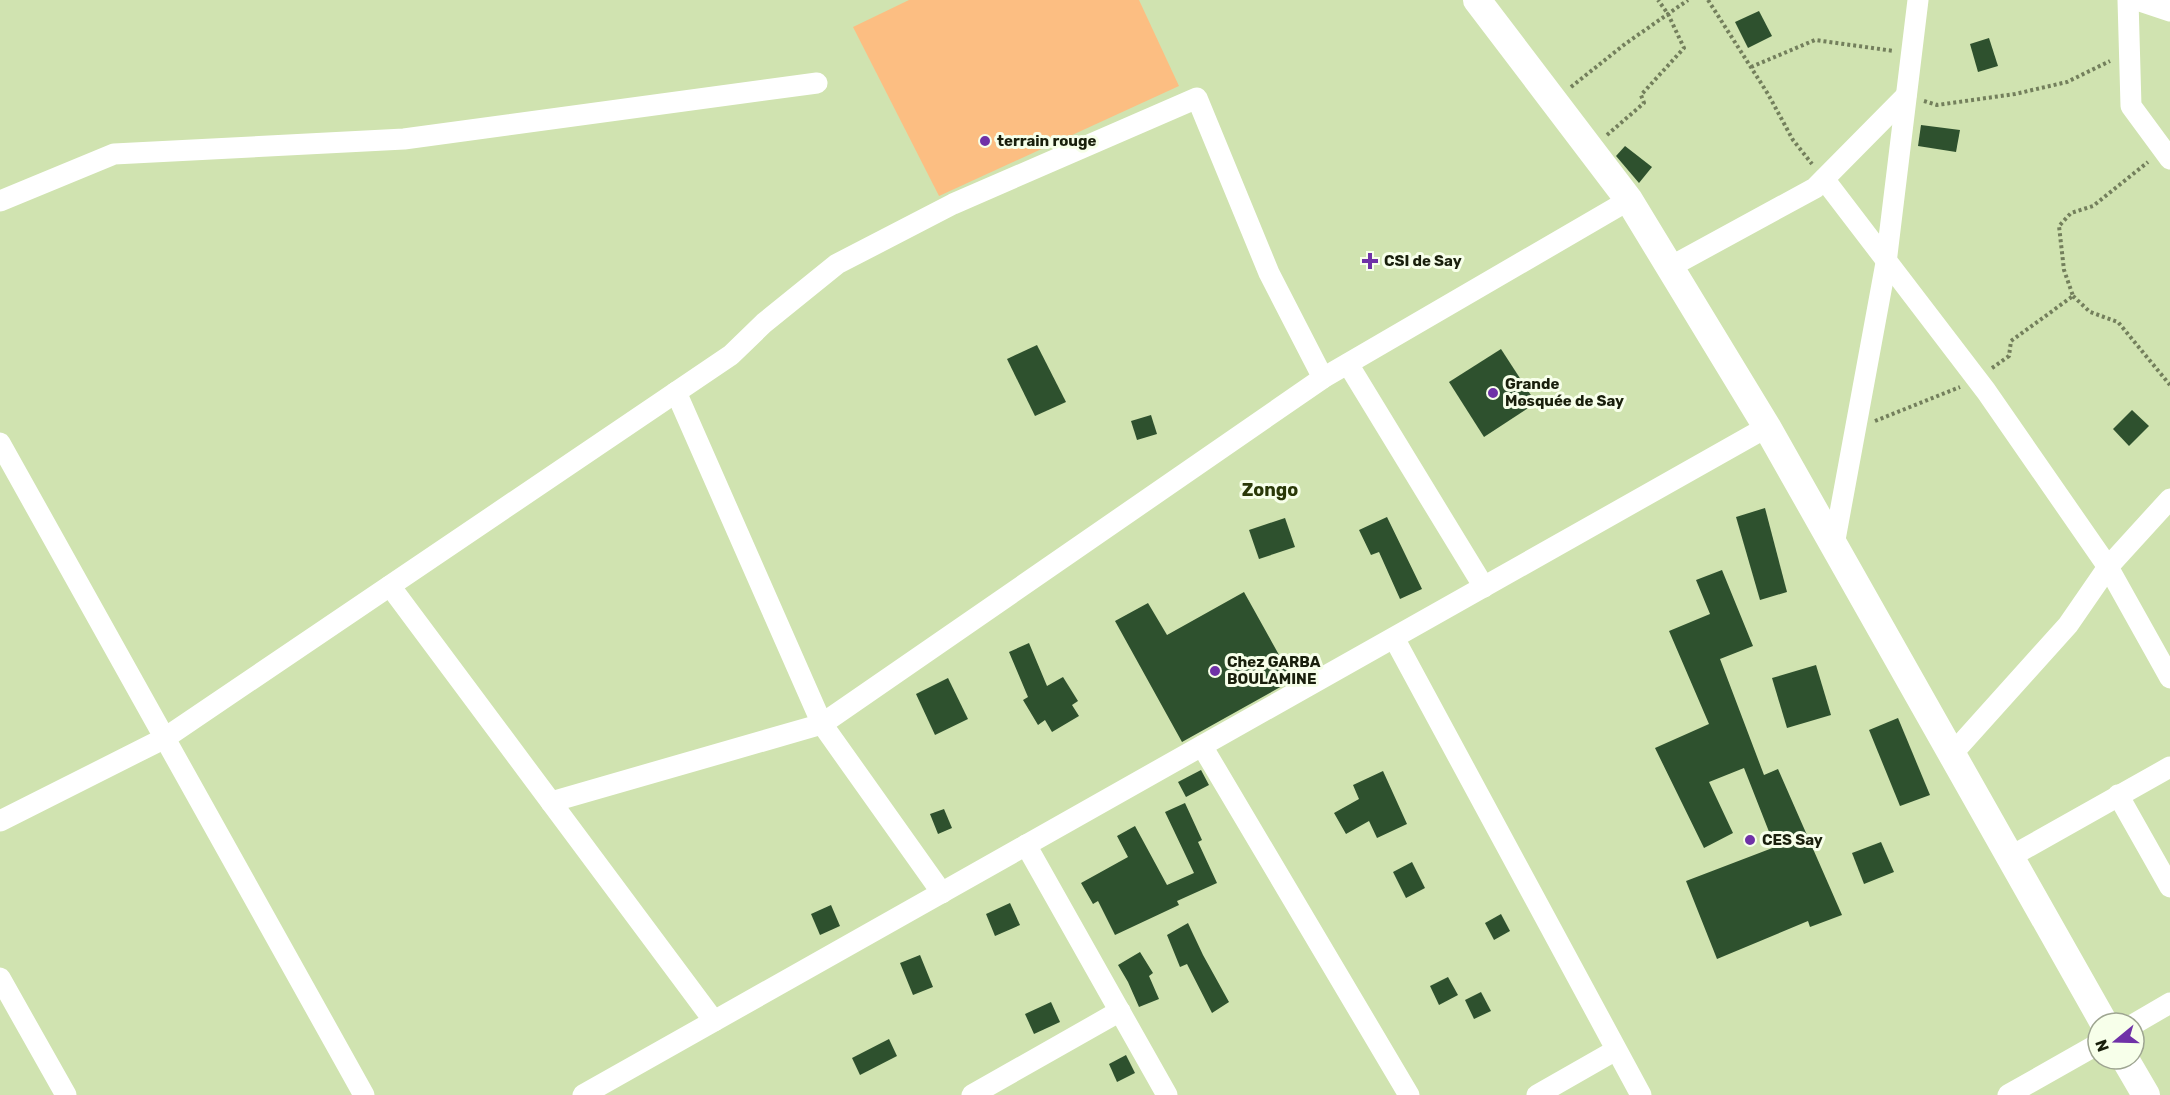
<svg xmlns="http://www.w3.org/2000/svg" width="2170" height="1095" viewBox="0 0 2170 1095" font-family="Rubik,sans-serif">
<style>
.green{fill:#fcbe82}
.building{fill:#2e512e}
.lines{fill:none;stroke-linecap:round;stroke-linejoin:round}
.path{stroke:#737f5c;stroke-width:4;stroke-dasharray:3 3;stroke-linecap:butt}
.street{stroke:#fff;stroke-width:21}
.secondary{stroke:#fff;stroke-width:28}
.poi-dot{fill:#6f31a7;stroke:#f7ffea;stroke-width:2}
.labels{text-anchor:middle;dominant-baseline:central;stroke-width:6;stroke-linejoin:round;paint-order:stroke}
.poi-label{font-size:15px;font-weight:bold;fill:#191f0c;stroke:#f7ffea;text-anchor:start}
.quarter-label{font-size:18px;font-weight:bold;fill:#2a3808;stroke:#f7ffea}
</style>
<rect width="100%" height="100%" fill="#d0e3b0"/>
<polygon class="green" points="909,0 1139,0 1179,86 939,196 853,27"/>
<g class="building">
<polygon points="1759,11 1772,36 1748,48 1735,22"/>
<polygon points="1989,38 1998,66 1978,72 1970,44"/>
<polygon points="1921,125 1960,130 1956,152 1918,146"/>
<polygon points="1625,146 1652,167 1639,183 1616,156"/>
<polygon points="1037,345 1066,402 1035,416 1007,359"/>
<polygon points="1501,349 1536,403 1484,437 1449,382"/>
<polygon points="2132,410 2149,426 2129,446 2113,429"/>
<polygon points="1151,415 1157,434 1137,440 1131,421"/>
<polygon points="1765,508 1787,592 1760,600 1736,517"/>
<polygon points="1387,517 1422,589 1400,599 1379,552 1371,555 1359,530"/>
<polygon points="1285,518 1295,547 1259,559 1249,530"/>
<polygon points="1722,570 1753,646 1720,659 1764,775 1778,769 1842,915 1810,927 1808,921 1717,959 1686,881 1775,847 1744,768 1709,782 1733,833 1704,848 1655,748 1709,724 1669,631 1710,614 1696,580"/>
<polygon points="1244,592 1293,680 1182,742 1115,621 1148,603 1167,635"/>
<polygon points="1029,643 1047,686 1063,677 1078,701 1072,705 1079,716 1052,732 1045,720 1038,725 1023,700 1028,697 1009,652"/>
<polygon points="1816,665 1831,715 1787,728 1772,678"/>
<polygon points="948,678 968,719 935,735 916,694"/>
<polygon points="1898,718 1930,795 1900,806 1869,730"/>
<polygon points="1201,770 1209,785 1186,797 1178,782"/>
<polygon points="1383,771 1407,824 1377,838 1369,821 1346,834 1334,813 1359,799 1353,785"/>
<polygon points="1185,803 1202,840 1198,842 1217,883 1177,901 1179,905 1115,935 1098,901 1093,904 1081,883 1128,857 1117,836 1135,826 1167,885 1194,873 1165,812"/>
<polygon points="944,809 952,828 938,834 930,814"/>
<polygon points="1881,842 1894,872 1864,884 1852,853"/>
<polygon points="1412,862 1425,888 1406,898 1393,872"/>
<polygon points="1010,903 1020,925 995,936 986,914"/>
<polygon points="831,905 840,926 820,935 811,914"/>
<polygon points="1501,914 1510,931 1494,940 1485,923"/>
<polygon points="1188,923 1203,955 1229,1002 1212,1013 1187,964 1180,967 1167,935"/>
<polygon points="1140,952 1153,973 1149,976 1159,999 1139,1007 1128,982 1118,965"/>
<polygon points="920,955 933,987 913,995 900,963"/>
<polygon points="1448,977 1458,995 1439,1005 1430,986"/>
<polygon points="1481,992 1491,1011 1474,1019 1465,1000"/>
<polygon points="1051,1002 1060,1022 1034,1034 1025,1014"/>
<polygon points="889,1039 897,1056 860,1075 852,1058"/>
<polygon points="1126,1055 1135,1073 1117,1082 1109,1064"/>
</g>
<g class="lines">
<g class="path">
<polyline points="1708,0 1768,94 1793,140 1812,164"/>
<polyline points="1751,67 1815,40 1894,51"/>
<polyline points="1571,87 1625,44 1688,0"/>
<polyline points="1924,101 1937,105 2015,94 2067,82 2110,61"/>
<polyline points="1607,135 1644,103 1641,95 1684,48 1668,14 1658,0"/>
<polyline points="2073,296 2090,312 2118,322 2170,385"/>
<polyline points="1992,368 2009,356 2011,341 2073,296 2064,270 2059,226 2071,213 2093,206 2148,162"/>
<polyline points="1875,421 1960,387"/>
</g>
<g class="street">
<polyline points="2128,0 2131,106 2170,159"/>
<polyline points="2137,0 2170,11"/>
<polyline points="1824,179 1986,391 2108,567 2170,678"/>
<polyline points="0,201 114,154 404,139 817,83"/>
<polyline points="1670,267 1815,188 1906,96"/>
<polyline points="1348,364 1484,587"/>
<polyline points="676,392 822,724 942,893"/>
<polyline points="0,443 364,1095"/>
<polyline points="1834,545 1886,263 1918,0"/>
<polyline points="390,586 714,1021"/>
<polyline points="1394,638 1641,1095"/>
<polyline points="1202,746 1409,1095"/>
<polyline points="1952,754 2068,625 2108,567 2170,499"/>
<polyline points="2118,795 2170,887"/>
<polyline points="551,802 822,724 1323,378 1629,200"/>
<polyline points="0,821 165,738 731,355 764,323 837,264 953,204 1197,98 1269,273 1323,378"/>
<polyline points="1026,845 1167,1095"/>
<polyline points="2010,857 2170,767"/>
<polyline points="0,978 66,1095"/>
<polyline points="2134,1024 2170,1003"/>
<polyline points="583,1095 1767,427"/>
<polyline points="972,1095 1120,1011"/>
<polyline points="1537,1095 1616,1050"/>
<polyline points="2008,1095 2098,1044"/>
</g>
<g class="secondary">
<polyline points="1477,0 1629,200 1767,427 2104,1023"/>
<polyline points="2125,1059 2146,1095"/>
</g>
</g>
<g class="poi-dot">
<circle cx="985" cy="141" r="6"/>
<path d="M1367 252h6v6h6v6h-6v6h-6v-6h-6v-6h6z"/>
<circle cx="1493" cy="393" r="6"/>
<circle cx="1215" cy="671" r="6"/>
<circle cx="1750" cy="840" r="6"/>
</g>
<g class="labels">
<g class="poi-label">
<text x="997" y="141">terrain rouge</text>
<text x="1384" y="261">CSI de Say</text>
<text x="1505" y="384">Grande<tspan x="1505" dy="17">Mosquée de Say</tspan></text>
<text x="1227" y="662">Chez GARBA<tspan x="1227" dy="17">BOULAMINE</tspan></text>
<text x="1762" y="840">CES Say</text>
</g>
<g class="quarter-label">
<text x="1270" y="490">Zongo</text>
</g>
</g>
<g transform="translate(2116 1041) rotate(251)"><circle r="28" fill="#f7ffea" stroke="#9ea591" stroke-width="1.5"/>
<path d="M0-4.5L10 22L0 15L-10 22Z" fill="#6f31a7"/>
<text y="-9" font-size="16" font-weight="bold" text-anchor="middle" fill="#191f0c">N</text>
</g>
</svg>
